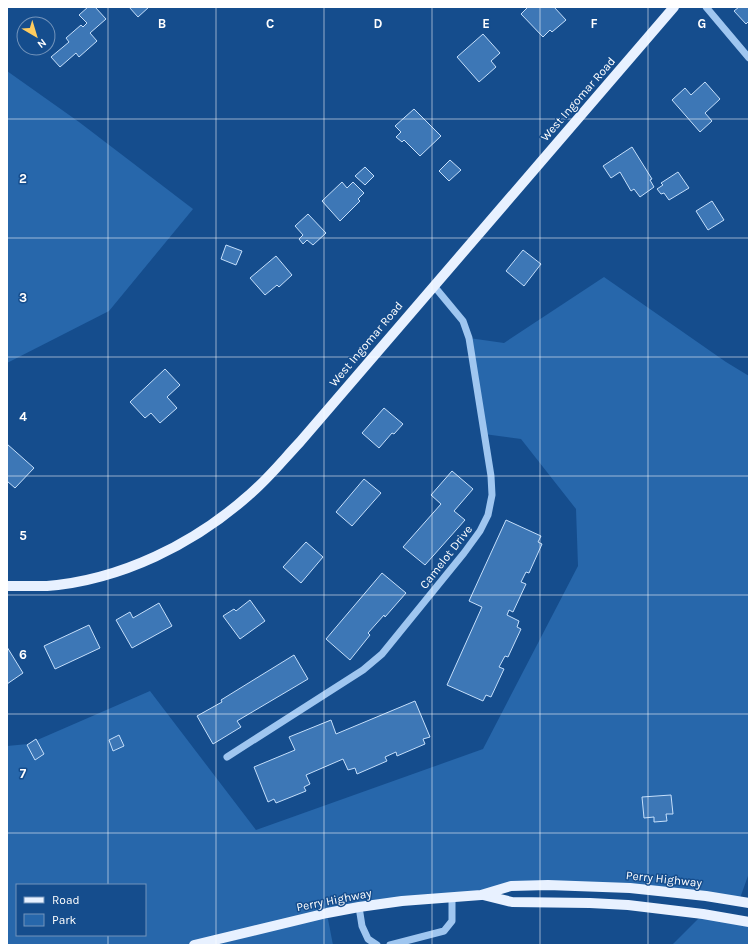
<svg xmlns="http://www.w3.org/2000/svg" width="756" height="952" viewBox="0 0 756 952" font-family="Karla,sans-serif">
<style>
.green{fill:#2767ab;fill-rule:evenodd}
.building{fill:#3d77b6;stroke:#c5dffb}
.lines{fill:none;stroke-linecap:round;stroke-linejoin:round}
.minor{stroke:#9fc6f0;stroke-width:7}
.major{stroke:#e8f1ff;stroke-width:10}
.grid{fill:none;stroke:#fff;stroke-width:1;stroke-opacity:0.55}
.labels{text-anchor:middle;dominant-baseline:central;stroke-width:3;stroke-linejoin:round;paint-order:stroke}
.street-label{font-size:12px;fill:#fff;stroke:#154d8d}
.grid-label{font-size:13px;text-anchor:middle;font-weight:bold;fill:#fff;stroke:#154d8d;stroke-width:3;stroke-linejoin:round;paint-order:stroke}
</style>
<rect width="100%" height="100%" fill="#154d8d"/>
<g class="green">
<polygon points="7,71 79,122 193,209 109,311 7,363"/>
<path d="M 604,277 L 726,362 L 749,376 L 749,873 L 739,901 L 548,885 L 327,914 L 333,945 L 7,945 L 7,746 L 28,744 L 150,691 L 256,830 L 483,749 L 578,566 L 576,509 L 521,439 L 484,434 L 469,338 L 504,343 ZM 17,885 L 145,885 L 145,935 L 17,935 Z"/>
<polygon points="703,914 749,922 749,945 672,945"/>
</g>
<g class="building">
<polygon points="88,7 95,7 106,19 90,33 97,41 79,57 76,53 60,67 51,57 69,42 66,38 81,25 83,27 87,23 79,15"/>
<polygon points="129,7 149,7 138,17"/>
<polygon points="528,7 554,7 566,20 552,32 550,30 543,37 521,14"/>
<polygon points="739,7 749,7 749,21 746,24 734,11"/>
<polygon points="483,34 500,53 491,61 496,67 479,82 457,57"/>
<polygon points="705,82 720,99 705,113 712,121 700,132 672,100 685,88 691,95"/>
<polygon points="414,109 441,136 420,156 404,140 402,142 396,137 401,132 395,126"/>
<polygon points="632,147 652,179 650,180 654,187 640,197 634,189 631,191 620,172 611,178 603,166"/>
<polygon points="450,160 461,170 449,181 439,171"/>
<polygon points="365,167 374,176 365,185 355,176"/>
<polygon points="678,172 689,188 669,200 664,193 661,194 657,189 663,185 661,183"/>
<polygon points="342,182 347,188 353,182 364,193 358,199 360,201 340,221 322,201"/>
<polygon points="712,201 724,220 708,230 696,211"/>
<polygon points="308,214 326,233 313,245 307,240 303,244 299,239 303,235 295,226"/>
<polygon points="226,245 242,251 236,265 221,259"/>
<polygon points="523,250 541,264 524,286 506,271"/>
<polygon points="276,256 292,275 279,287 277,285 265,295 250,278"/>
<polygon points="165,369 180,385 167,397 177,408 160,423 151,413 145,418 130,402"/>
<polygon points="384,408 403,424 394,434 392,433 379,448 362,433"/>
<polygon points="7,444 34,468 15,488 7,481"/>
<polygon points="452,471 473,489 454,511 465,520 425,565 403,547 441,504 431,495"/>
<polygon points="364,479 381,493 352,526 336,512"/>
<polygon points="506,520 541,536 538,542 542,544 529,573 526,572 521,582 526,584 513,612 509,610 507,615 519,621 517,627 521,629 508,657 505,656 499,667 504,669 491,697 486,695 483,701 447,685 482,607 469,601"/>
<polygon points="306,542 323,557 301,583 283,567"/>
<polygon points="382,573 406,593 385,617 384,615 368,633 370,635 350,660 326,639"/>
<polygon points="250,600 265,621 240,639 223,616 234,609 236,611"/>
<polygon points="159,603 172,626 132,648 116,620 130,612 133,618"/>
<polygon points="89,625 100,648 55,669 44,646"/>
<polygon points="7,647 23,673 7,684"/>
<polygon points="294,655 308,679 237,721 241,727 213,744 197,716 222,702 221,700"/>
<polygon points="415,701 430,737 423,739 425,744 397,756 396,752 385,757 387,761 357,774 355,768 348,770 343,759 306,775 310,784 304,787 306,791 276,803 274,799 268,802 254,767 295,750 289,737 331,720 336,734"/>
<polygon points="119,735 124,746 113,751 109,740"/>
<polygon points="36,739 44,754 35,760 27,745"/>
<polygon points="671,795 673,814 666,814 667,821 654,822 654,817 644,818 642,797"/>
</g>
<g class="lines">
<g class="minor">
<polyline points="706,7 749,58"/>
<polyline points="227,757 363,670 382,654 464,553 480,531 488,515 492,495 491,476 469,338 463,321 434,286"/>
<polyline points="359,907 362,926 368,939 377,945"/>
<polyline points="390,945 444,931 452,921 452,897"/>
</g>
<g class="major">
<path d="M 7,586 C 20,586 33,586 47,586 C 121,580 194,544 249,495 C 268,479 283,460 300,442 L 674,7"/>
<polyline points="483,895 512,902 590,903 628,905 703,914 749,922"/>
<polyline points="194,945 327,913 359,907 402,901 481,895 511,886 548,885 630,888 706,896 749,903"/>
</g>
</g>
<path class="grid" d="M 108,7 L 108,885M 216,7 L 216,945M 324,7 L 324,945M 432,7 L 432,945M 540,7 L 540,945M 648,7 L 648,945M 7,119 L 749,119M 7,238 L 749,238M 7,357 L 749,357M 7,476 L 749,476M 7,595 L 749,595M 7,714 L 749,714M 7,833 L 749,833M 108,935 L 108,945"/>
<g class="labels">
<g class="street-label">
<text transform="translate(578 99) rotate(-49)">West Ingomar Road</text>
<text transform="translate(366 344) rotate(-50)">West Ingomar Road</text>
<text transform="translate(446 557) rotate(-52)">Camelot Drive</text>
<text transform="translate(664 879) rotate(6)">Perry Highway</text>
<text transform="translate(334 900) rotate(-11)">Perry Highway</text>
</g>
</g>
<g class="grid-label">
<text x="162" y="28">B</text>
<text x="270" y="28">C</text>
<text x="378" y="28">D</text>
<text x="486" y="28">E</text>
<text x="594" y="28">F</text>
<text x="702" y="28">G</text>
<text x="23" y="183">2</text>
<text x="23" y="302">3</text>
<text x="23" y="421">4</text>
<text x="23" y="540">5</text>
<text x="23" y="659">6</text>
<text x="23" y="778">7</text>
</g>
<rect width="756" height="952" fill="none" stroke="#ffffff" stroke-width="16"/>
<rect x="16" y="884" width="130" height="52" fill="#154d8d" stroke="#7394bb"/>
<rect x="24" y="897" width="20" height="6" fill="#e8f1ff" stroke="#7394bb"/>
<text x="52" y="904" font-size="12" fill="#ffffff">Road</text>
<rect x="24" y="914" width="20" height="12" fill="#2767ab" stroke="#7394bb"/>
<text x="52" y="924" font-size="12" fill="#ffffff">Park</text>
<g transform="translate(36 36) rotate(142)"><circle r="19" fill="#154d8d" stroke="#7394bb"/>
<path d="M0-3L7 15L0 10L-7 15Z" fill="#ffcc5e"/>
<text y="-6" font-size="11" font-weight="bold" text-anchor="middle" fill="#ffffff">N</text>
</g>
</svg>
